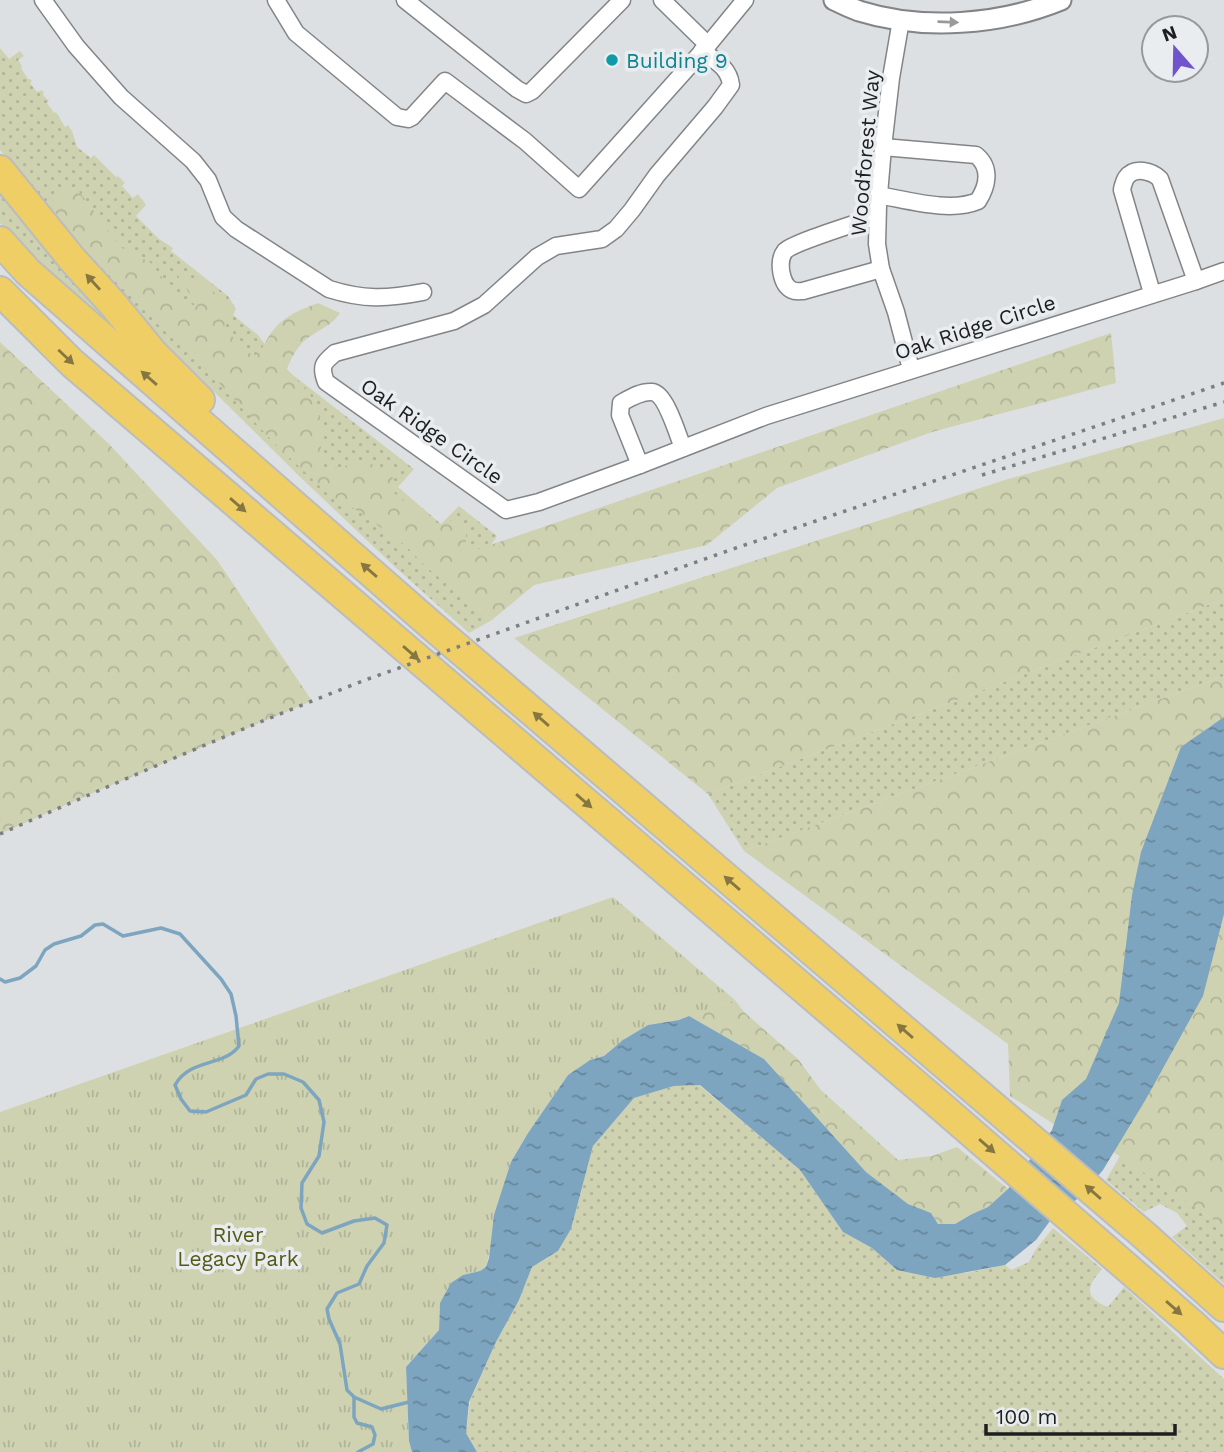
<svg xmlns="http://www.w3.org/2000/svg" width="1224" height="1452" viewBox="0 0 1224 1452" font-family="'Work Sans',sans-serif">
<style>
.grass{fill:url(#grass-dots)}
.forest{fill:url(#forest-crowns)}
.park{fill:url(#park-tufts)}
.water{fill:url(#water-ripples)}
.lines{fill:none;stroke-linecap:round;stroke-linejoin:round}
.stream{stroke:#7ea5bf;stroke-width:3.5}
.minor-casing{stroke:#828588;stroke-width:19}
.tertiary-casing{stroke:#828588;stroke-width:23}
.motorway-casing{stroke:#bbbcbc;stroke-width:32}
.minor{stroke:#fff;stroke-width:16}
.tertiary{stroke:#fff;stroke-width:19}
.motorway{stroke:#eece65;stroke-width:28}
.rail{stroke:#7c7f81;stroke-width:3.5;stroke-dasharray:3.5 7;stroke-linecap:butt}
.oneway{fill:#999a9a}
.oneway2{fill:#857642}
.culture-dot{fill:#0f9aa8;stroke:#e9edf0;stroke-width:2.5}
.labels{text-anchor:middle;dominant-baseline:central;stroke-width:7;stroke-linejoin:round;paint-order:stroke}
.culture-label{font-size:21px;fill:#0d838f;stroke:#e9edf0;text-anchor:start}
.street-label{font-size:21px;fill:#1c1e1f;stroke:#e9edf0}
.park-label{font-size:21px;fill:#545916;stroke:#e9edf0}
</style>
<defs>
<pattern id="grass-dots" width="8" height="8" patternUnits="userSpaceOnUse" patternTransform="scale(1.75)"><rect width="8" height="8" fill="#ced2b1"/><path d="M2 2h.1M6 6h.1" fill="none" stroke="#b0b498" stroke-width="1.8" stroke-linecap="round"/></pattern>
<pattern id="forest-crowns" width="20" height="18" patternUnits="userSpaceOnUse" patternTransform="scale(1.75)"><rect width="20" height="18" fill="#ced2b1"/><path d="M2 6a3 3 0 1 1 6 0M12 15a3 3 0 1 1 6 0" fill="none" stroke="#b0b498"/></pattern>
<pattern id="park-tufts" width="24" height="20" patternUnits="userSpaceOnUse" patternTransform="scale(1.75)"><rect width="24" height="20" fill="#ced2b1"/><path d="M3 7l-1-3M5 7V3M7 7l1-3M15 17l-1-3M17 17v-4M19 17l1-3" fill="none" stroke="#b0b498"/></pattern>
<pattern id="water-ripples" width="26" height="14" patternUnits="userSpaceOnUse" patternTransform="scale(1.75)"><rect width="26" height="14" fill="#7ea5bf"/><path d="M2 4q2-2 4 0t4 0M15 11q2-2 4 0t4 0" fill="none" stroke="#66869b"/></pattern>
</defs>
<rect width="100%" height="100%" fill="#dce0e3"/>
<g class="grass">
<polygon points="0,48 9,59 20,51 24,56 18,60 22,66 21,68 28,79 30,79 32,81 30,83 37,92 42,90 44,93 43,95 49,101 47,103 54,113 56,112 65,127 68,125 72,131 77,147 91,158 94,155 116,177 118,176 125,183 122,186 133,198 138,194 146,205 136,216 159,239 173,248 171,251 228,296 236,309 233,315 258,335 280,365 414,469 398,487 441,524 459,506 497,536 491,545 427,567 492,620 469,633 395,567 298,475 165,343 28,185 0,150"/>
<polygon points="0,185 115,329 107,327 0,223"/>
<polygon points="1224,599 1224,676 744,851 708,794"/>
<path d="M 699,1085 L 800,1170 L 843,1232 L 872,1248 L 897,1270 L 966,1273 L 1005,1265 L 1011,1270 L 1029,1262 L 1036,1249 L 1053,1228 L 1102,1269 C 1087,1286 1083,1297 1108,1307 L 1124,1287 L 1224,1379 L 1224,1452 L 477,1452 L 466,1433 L 470,1401 L 496,1342 L 519,1300 L 532,1267 L 558,1251 L 571,1229 L 593,1146 L 634,1098 L 674,1086 Z"/>
<polygon points="1120,1156 1224,1227 1224,1284 1172,1237 1187,1226 1177,1213 1160,1204 1144,1212 1106,1180"/>
</g>
<g class="forest">
<path d="M 77,189 L 122,248 L 151,263 L 179,299 L 198,307 L 175,271 L 202,282 L 227,303 L 230,315 L 225,325 L 238,345 L 254,356 C 264,349 266,338 274,329 C 286,315 302,309 318,303 L 340,313 C 332,325 321,329 309,337 C 298,345 292,356 287,369 L 310,394 L 325,431 L 320,451 L 320,467 L 341,467 L 360,462 L 390,468 L 393,479 L 394,493 L 437,526 L 455,519 L 466,533 L 466,544 L 470,552 L 1111,333 L 1116,383 L 932,432 L 777,488 L 707,545 L 534,585 L 492,620 L 426,567 L 406,546 L 358,511 L 327,493 L 274,443 L 209,372 L 161,327 L 107,271 L 47,203 L 62,190 Z"/>
<polygon points="0,342 109,444 217,560 312,701 93,793 0,834"/>
<polygon points="1224,418 1224,599 708,794 514,638 1005,480"/>
<polygon points="1224,676 1224,1227 1106,1147 1083,1143 1010,1096 1008,1044 744,851"/>
<polygon points="735,1000 744,1012 798,1059 820,1089 898,1160 932,1156 957,1147 1008,1189 988,1207 972,1214 955,1224 938,1224 931,1213 908,1204 866,1172 764,1059 689,1016"/>
</g>
<polygon class="park" points="613,897 735,1000 679,1020 648,1025 623,1040 604,1056 590,1060 568,1075 528,1133 511,1162 486,1267 480,1271 463,1275 440,1303 439,1330 406,1367 409,1441 412,1452 0,1452 0,1112"/>
<polygon class="water" points="1224,717 1224,914 1203,996 1146,1099 1103,1170 1082,1195 1050,1221 1036,1240 1005,1265 935,1278 897,1270 872,1248 843,1232 800,1170 700,1085 674,1086 634,1098 593,1146 571,1229 558,1251 532,1267 519,1300 496,1342 469,1402 466,1433 477,1452 412,1452 409,1441 406,1367 439,1330 440,1303 451,1283 463,1275 480,1271 486,1267 489,1258 494,1215 511,1162 528,1133 568,1075 590,1060 604,1056 623,1040 648,1025 679,1020 689,1016 764,1059 866,1172 908,1204 931,1213 938,1224 955,1224 972,1214 988,1207 1008,1189 1052,1130 1062,1100 1086,1079 1119,1003 1132,895 1141,852 1181,747"/>
<g class="lines">
<g class="stream">
<path d="M 0,979 L 5,982 L 20,978 L 36,966 L 45,950 L 54,944 L 81,936 L 95,925 L 103,924 L 123,936 L 161,928 L 180,934 L 221,979 L 231,994 L 236,1016 L 239,1046 C 224,1067 190,1058 175,1085 L 181,1099 L 190,1111 L 206,1112 L 246,1095 L 256,1079 L 268,1074 L 284,1074 L 303,1082 L 319,1100 L 324,1122 L 319,1156 L 302,1183 L 301,1208 L 307,1224 L 322,1233 L 354,1221 L 375,1218 L 387,1225 L 384,1243 L 367,1266 L 359,1284 L 337,1293 L 327,1309 L 329,1319 L 340,1344 L 347,1390 L 354,1397 L 381,1409 L 409,1402"/>
<polyline points="354,1397 354,1417 357,1423 372,1427 375,1435 373,1444 358,1452"/>
</g>
<defs>
<g id="minor">
<path d="M 43,0 L 76,46 L 121,97 L 193,161 L 208,180 L 223,217 L 236,229 L 329,289 C 364,300 387,299 423,292"/>
<polyline points="276,0 296,33 397,117 408,119 412,117 445,81 525,141 579,189 708,45 745,0"/>
<polyline points="405,0 517,89 526,94 532,91 622,0"/>
<polyline points="662,0 708,45"/>
<polyline points="901,20 891,78 883,147 878,206 877,244 881,269 896,312 911,369"/>
<path d="M 702,51 C 716,61 729,68 731,85 L 715,107 L 657,175 L 632,210 L 616,229 L 602,239 L 556,246 L 537,257 L 484,305 L 454,321 L 335,353 C 323,363 320,366 326,382 L 506,510 L 539,502 L 640,465 L 766,416 L 1196,281 L 1224,271"/>
<path d="M 878,195 C 908,200 950,213 978,201 C 987,187 992,168 976,155 L 883,147"/>
<path d="M 877,216 C 861,222 794,242 785,251 C 777,261 781,285 792,290 C 796,292 799,291 803,291 L 881,269"/>
<path d="M 1152,293 L 1122,190 C 1122,188 1125,179 1126,178 C 1134,166 1152,171 1160,179 L 1196,281"/>
<path d="M 640,465 L 620,415 L 621,403 C 630,398 641,391 652,392 C 666,393 678,436 683,448"/>
</g>
<path id="tertiary" d="M 834,0 C 842,4 851,8 859,11 C 923,31 1000,25 1061,0"/>
<g id="motorway">
<polyline points="0,170 72,259 112,303 153,353 200,400"/>
<polyline points="0,241 28,272 431,625 1145,1236 1224,1307"/>
<polyline points="0,291 72,363 935,1101 1191,1323 1224,1354"/>
</g>
</defs>
<use href="#minor" class="minor-casing"/>
<use href="#tertiary" class="tertiary-casing"/>
<use href="#motorway" class="motorway-casing"/>
<use href="#minor" class="minor"/>
<use href="#tertiary" class="tertiary"/>
<use href="#motorway" class="motorway"/>
<g class="rail">
<polyline points="982,475 1224,402"/>
<path d="M 0,834 C 122,780 244,727 368,679 L 730,550 L 1224,383"/>
</g>
</g>
<defs><path id="oneway-solid" d="M-6-.8H1V-3.2L6.5 0L1 3.2V.8H-6Z" transform="scale(1.75)"/></defs>
<use class="oneway" href="#oneway-solid" transform="translate(948 22) rotate(2)"/>
<g class="oneway2">
<use href="#oneway-solid" transform="translate(93 282) rotate(-132)"/>
<use href="#oneway-solid" transform="translate(66 357) rotate(43)"/>
<use href="#oneway-solid" transform="translate(149 378) rotate(-139)"/>
<use href="#oneway-solid" transform="translate(238 505) rotate(41)"/>
<use href="#oneway-solid" transform="translate(369 570) rotate(-139)"/>
<use href="#oneway-solid" transform="translate(411 653) rotate(41)"/>
<use href="#oneway-solid" transform="translate(541 719) rotate(-139)"/>
<use href="#oneway-solid" transform="translate(584 801) rotate(41)"/>
<use href="#oneway-solid" transform="translate(732 883) rotate(-139)"/>
<use href="#oneway-solid" transform="translate(905 1031) rotate(-139)"/>
<use href="#oneway-solid" transform="translate(987 1146) rotate(41)"/>
<use href="#oneway-solid" transform="translate(1093 1192) rotate(-139)"/>
<use href="#oneway-solid" transform="translate(1174 1308) rotate(41)"/>
</g>
<circle class="culture-dot" cx="612" cy="60" r="7"/>
<g class="labels">
<g class="culture-label">
<text x="626" y="60">Building 9</text>
</g>
<g class="street-label">
<text transform="translate(865 153) rotate(-85)">Woodforest Way</text>
<text transform="translate(975 327) rotate(-18)">Oak Ridge Circle</text>
<text transform="translate(432 431) rotate(35)">Oak Ridge Circle</text>
</g>
<g class="park-label">
<text x="238" y="1234">River<tspan x="238" dy="24">Legacy Park</tspan></text>
</g>
</g>
<g transform="translate(1175 49) rotate(340)"><circle r="33" fill="#e9edf0" stroke="#979a9c" stroke-width="2"/>
<path d="M0-5L12 26L0 18L-12 26Z" fill="#7154cd"/>
<text y="-10" font-size="19" font-weight="bold" text-anchor="middle" fill="#1c1e1f">N</text>
</g>
<path d="M986 1424v10h189v-10" fill="none" stroke="#1c1e1f" stroke-width="3.5"/>
<text x="996" y="1424" font-size="21" fill="#1c1e1f" stroke="#e9edf0" stroke-width="5" paint-order="stroke">100 m</text>
</svg>
